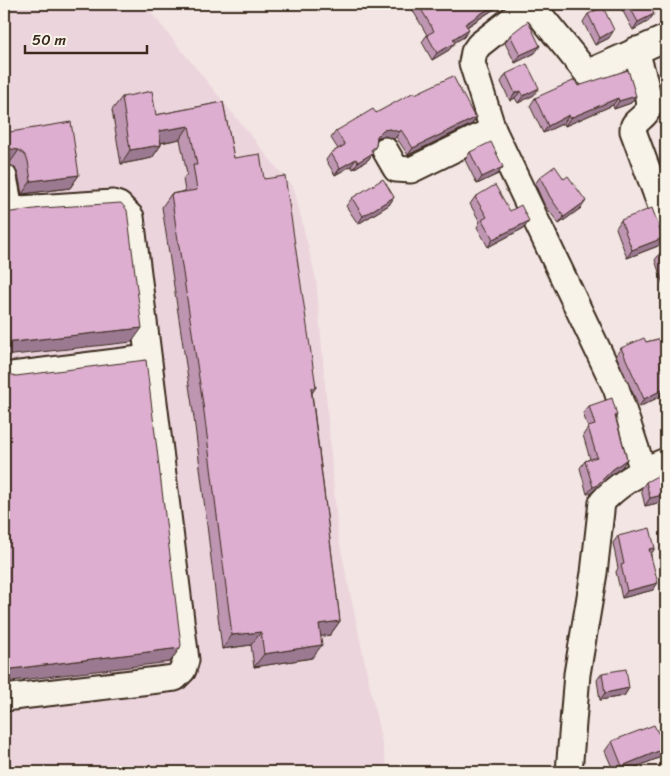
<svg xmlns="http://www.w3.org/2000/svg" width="670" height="776" viewBox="0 0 670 776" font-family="Sriracha,sans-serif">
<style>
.built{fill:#ecd4dd}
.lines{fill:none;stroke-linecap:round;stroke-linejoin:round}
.minor-casing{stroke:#3b2a1e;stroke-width:29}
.minor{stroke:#f7f3e8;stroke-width:25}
.wall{fill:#be96b2;stroke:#3b2a1e}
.shaded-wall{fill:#9b7a91;stroke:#3b2a1e}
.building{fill:#ddaecf;stroke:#3b2a1e}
</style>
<rect width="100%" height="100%" fill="#f2e5e3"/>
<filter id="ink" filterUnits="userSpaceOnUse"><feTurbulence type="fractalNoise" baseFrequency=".02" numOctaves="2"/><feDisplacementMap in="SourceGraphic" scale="10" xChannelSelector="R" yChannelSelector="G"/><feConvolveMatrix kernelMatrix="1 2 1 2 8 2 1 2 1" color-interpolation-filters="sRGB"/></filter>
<g filter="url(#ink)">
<polygon class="built" points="4,4 48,4 53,9 62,4 144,4 294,189 316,279 338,536 388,772 4,772"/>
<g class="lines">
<defs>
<g id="minor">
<polyline points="531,4 479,45 474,52 472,63 493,130 616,388 643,470"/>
<polyline points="531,4 587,73 666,38"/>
<path d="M 636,50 C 639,63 651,98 648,109 C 645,119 632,120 633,131 L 666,220"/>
<polyline points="385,150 396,169 411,170 493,130"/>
<polyline points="4,177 10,209"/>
<polyline points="4,210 113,203 119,205 131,217 186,660 183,670 175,678 4,698"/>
<polyline points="4,376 148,358"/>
<path d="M 569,772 L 577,674 L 594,573 L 602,502 C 619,483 643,470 666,461"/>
</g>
</defs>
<use href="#minor" class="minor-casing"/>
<use href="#minor" class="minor"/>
</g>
<g class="wall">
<polygon points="415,4 501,4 499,6 467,27 464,37 454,42 449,50 432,60 422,42 427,35 412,9"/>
<polygon points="619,4 649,4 649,21 633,30"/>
<polygon points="588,14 609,38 595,45 583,22"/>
<polygon points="510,35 535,53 515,63 505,43"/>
<polygon points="666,47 666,70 660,57"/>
<polygon points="506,74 534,95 518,103 515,98 510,101 501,82"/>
<polygon points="578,86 636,96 631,103 614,109 613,105 565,126 564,123 543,133 530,106 535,98"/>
<polygon points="415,94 477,117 472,124 408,155 396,137 394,139 385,136 378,137 377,139 376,146 372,152 373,153 368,160 353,169 351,166 335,175 326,160 331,153 338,149 331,138 336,131 376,113"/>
<polygon points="122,97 156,115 223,102 234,158 264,179 316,387 312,393 340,621 330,635 321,636 312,658 254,667 251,645 222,649 194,418 162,207 171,194 185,191 183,179 187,174 180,139 161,143 161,145 152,158 121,164 112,110"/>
<polygon points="666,100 666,108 664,103"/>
<polygon points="4,133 79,175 70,188 22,194 18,174 15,168 9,164 4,163"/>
<polygon points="470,152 503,167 498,174 477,184 465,160"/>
<polygon points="540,177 581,208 559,224 544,204 535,184"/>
<polygon points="394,197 389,205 358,224 346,206 352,198"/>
<polygon points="475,197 510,211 529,221 524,228 488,247 477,227 480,222 470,204"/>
<polygon points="621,220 658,246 627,258 616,228"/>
<polygon points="666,251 666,283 663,284 655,260 660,253"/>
<polygon points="666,337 666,382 663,395 639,407 616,355 621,348 646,342"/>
<polygon points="589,406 617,415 616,417 627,459 622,467 607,478 591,493 587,494 580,468 585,461 590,459 583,435 588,428 583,413"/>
<polygon points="666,476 666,505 663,506 662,502 645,506 641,489 646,482"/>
<polygon points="618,536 655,548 651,554 653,590 622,598 616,572 618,568 613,543"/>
<polygon points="602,673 629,688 624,696 600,700 597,680"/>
<polygon points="666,728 666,755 624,772 614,772 605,751 612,741 658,733"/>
</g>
<g class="shaded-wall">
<polygon points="496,4 501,4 499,6 460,31 465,24"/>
<polygon points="654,14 649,21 633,30 638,22"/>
<polygon points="469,29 464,37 452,44 455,43 449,50 432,60 437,53 453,39"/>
<polygon points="614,30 609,38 595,45 600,38"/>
<polygon points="540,46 535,53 515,63 520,55"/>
<polygon points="539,88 534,95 518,103 523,96"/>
<polygon points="521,91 515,98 510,101 515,93"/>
<polygon points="636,96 631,103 614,109 619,101"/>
<polygon points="618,98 613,105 565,126 570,118"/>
<polygon points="569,115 564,123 543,133 548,126"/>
<polygon points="477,117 472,124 408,155 413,148"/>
<polygon points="189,126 180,139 149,145 159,131"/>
<polygon points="390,129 401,130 396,137 394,139 385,136 378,137 372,143 377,136 383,130"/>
<polygon points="161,145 152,158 121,164 130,150"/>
<polygon points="11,149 19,150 9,164 4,163 4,153"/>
<polygon points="373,153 368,160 353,169 358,162"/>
<polygon points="356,159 351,166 335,175 340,168"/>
<polygon points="503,167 498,174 477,184 482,177"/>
<polygon points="79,175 70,188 22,194 31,181"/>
<polygon points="394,197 389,205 358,224 363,216"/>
<polygon points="586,201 581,208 559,224 564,217"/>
<polygon points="529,221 524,228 488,247 493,239"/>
<polygon points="663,238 658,246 627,258 632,250"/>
<polygon points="142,328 132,342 4,356 4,343"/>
<polygon points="666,375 666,381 658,384 663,376"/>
<polygon points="316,387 306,401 311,388"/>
<polygon points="666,388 666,390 663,395 639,407 644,399"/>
<polygon points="627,459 622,467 607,478 591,493 587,494 593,487 612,470"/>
<polygon points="666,494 666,496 662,502 645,506 650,498"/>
<polygon points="655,548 650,556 649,549"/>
<polygon points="658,583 653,590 622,598 627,591"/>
<polygon points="340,621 330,635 309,638 319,624"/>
<polygon points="261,632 251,645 222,649 232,635"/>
<polygon points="322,645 312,658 254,667 264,654"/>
<polygon points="180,648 170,662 4,682 4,670"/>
<polygon points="629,688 624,696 600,700 605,693"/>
<polygon points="666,748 666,755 624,772 618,772 622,766"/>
</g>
<g class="building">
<polygon points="418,4 496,4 465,24 469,29 453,39 455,43 437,53 427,35 434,31"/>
<polygon points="628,4 649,4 654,14 638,22"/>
<polygon points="603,7 614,30 600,38 588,14"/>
<polygon points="528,21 540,46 520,55 510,35"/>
<polygon points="527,64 539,88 523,96 521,91 515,93 506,74"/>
<polygon points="628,70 636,96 619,101 618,98 570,118 569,115 548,126 535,98 575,80 578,86"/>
<polygon points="453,76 474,116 476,115 477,117 413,148 401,130 399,132 390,129 383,130 377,136 376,146 371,150 373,153 358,162 356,159 340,168 331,153 345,145 336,131 373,109 376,113 414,92 415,94"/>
<polygon points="152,91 156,115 223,102 234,158 260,154 264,179 285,176 316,387 311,388 340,621 319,624 322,645 264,654 261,632 232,635 203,404 171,194 197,190 193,165 197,165 189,126 159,131 161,145 130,150 122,97"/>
<polygon points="71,122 79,175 31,181 28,161 25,155 19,150 11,149 4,153 4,133"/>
<polygon points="491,142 503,167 482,177 470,152"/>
<polygon points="555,166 564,179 568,176 586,201 564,217 550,197 540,177"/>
<polygon points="383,179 394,197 363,216 352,198"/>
<polygon points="495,185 510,211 521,205 529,221 493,239 482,220 487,217 475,197"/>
<polygon points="121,203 127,210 142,328 4,343 4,213 42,208"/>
<polygon points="652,208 663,238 632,250 621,220"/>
<polygon points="666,251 666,272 660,253"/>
<polygon points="666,337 666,375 663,376 666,383 666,388 644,399 621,348 644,338 646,342"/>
<polygon points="146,360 181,645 180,648 4,670 4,373 6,373 16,376"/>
<polygon points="612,398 617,415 615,416 627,459 612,470 596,486 593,487 585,461 597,457 588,427 595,425 589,406"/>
<polygon points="659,475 660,478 666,476 666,494 650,498 646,482"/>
<polygon points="650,528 655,548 649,549 658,583 627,591 621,565 624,564 618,536"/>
<polygon points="626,669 629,688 605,693 602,673"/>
<polygon points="654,725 658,733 666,728 666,748 622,766 612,741"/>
</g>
</g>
<rect width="670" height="776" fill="none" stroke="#f7f3e8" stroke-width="20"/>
<rect x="10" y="10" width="650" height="756" fill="none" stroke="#3b2a1e" stroke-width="2" filter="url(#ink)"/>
<path d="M25 45v8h122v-8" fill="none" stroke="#3b2a1e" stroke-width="2.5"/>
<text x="32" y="45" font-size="15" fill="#3b2a1e" stroke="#f7f3e8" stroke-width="4" paint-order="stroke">50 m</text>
</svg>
